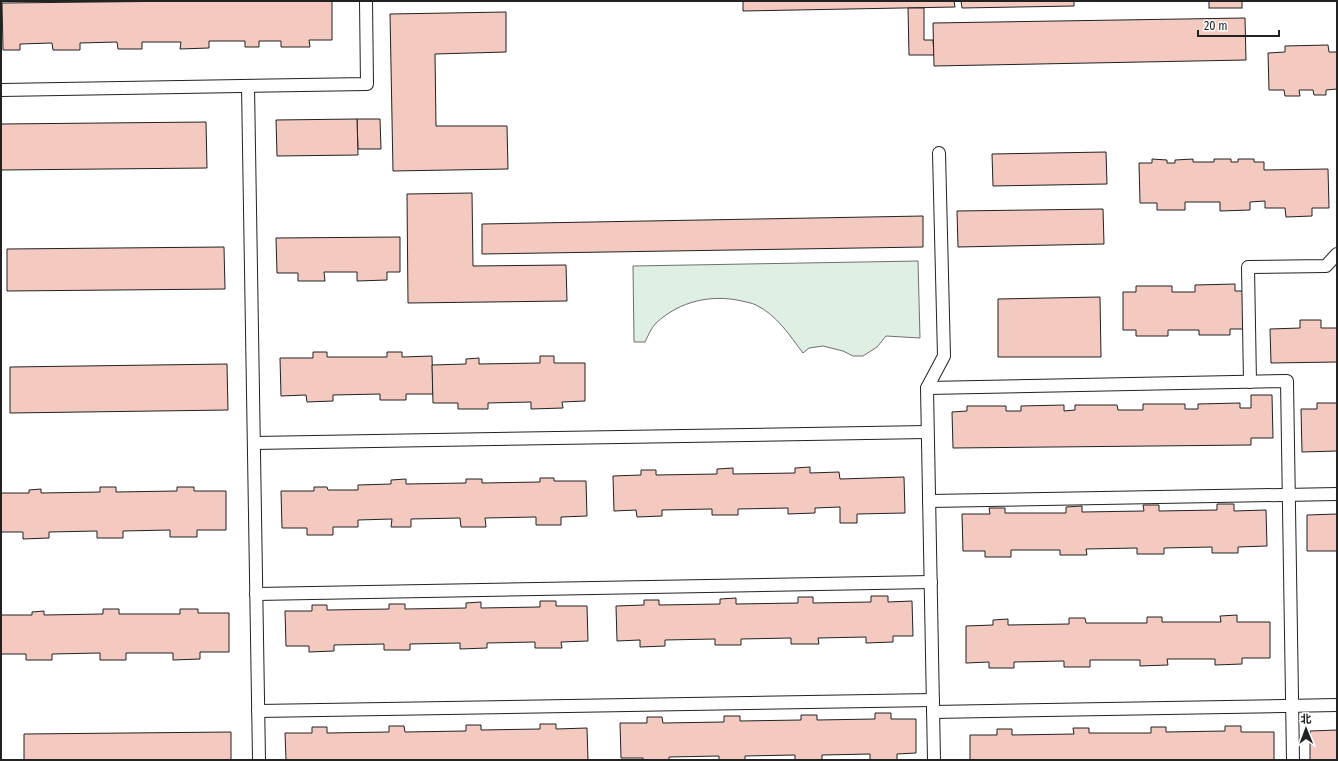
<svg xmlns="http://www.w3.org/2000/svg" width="1338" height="761" viewBox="0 0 1338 761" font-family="'Fira Sans Condensed','Noto Sans SC',sans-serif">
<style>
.green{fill:#e0efe3;stroke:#6f6f6f}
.building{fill:#f3c9c0;stroke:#222}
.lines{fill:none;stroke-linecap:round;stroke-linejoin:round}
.lane-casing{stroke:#222;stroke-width:14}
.lane{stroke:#fff;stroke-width:12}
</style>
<rect width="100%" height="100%" fill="#fff"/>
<path class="green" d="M 918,261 L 920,338 L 886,336 L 877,347 L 863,356 L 853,356 L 843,351 L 823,346 L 809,348 L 803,353 C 790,336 777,315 756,305 C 752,303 746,302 742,301 C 711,294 680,301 656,323 C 651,328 648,336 645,342 L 634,342 L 633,266 Z"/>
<g class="building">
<polygon points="192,1 332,1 332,40 309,40 310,47 281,47 281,41 259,41 259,47 245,47 245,41 209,41 209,48 180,49 181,42 142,42 142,49 118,49 117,42 80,43 80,50 53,50 52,43 20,44 20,50 3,50 2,3"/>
<polygon points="743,1 954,1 955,7 743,11"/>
<polygon points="961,1 1074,1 1074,6 962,8"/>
<rect x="1209" y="1" width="33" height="7"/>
<polygon points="908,8 924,8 924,40 933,40 934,55 909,55"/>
<polygon points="506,12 506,52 435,54 436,126 507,126 508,169 393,171 390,14"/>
<polygon points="1245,18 1246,60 934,66 933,23"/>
<polygon points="1328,45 1329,52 1337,52 1337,89 1326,90 1326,95 1314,95 1313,90 1299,90 1300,96 1285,96 1284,90 1269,90 1268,53 1285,52 1285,46"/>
<polygon points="357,119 380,119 381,149 358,149"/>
<polygon points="357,119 358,155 277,156 276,120"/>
<polygon points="206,122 207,168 1,170 1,124"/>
<polygon points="1106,152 1107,184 993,186 992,154"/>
<polygon points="1152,159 1167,160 1167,163 1175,163 1175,160 1193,159 1193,162 1214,162 1214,159 1231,159 1231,162 1238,162 1238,159 1254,159 1254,162 1264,162 1264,170 1328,169 1329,208 1312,208 1312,216 1286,217 1285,208 1265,208 1265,201 1250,202 1250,210 1220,211 1220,202 1185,202 1185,210 1157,210 1157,203 1140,203 1139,163 1152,163"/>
<polygon points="472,193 473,266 566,265 567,301 408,303 407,194"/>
<polygon points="1103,209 1104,244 958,247 957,211"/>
<polygon points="923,216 923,247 482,254 482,224"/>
<polygon points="400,237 400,272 387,272 387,280 357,281 357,272 324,272 325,281 298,281 298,273 277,273 276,238"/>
<polygon points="224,247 225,289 7,291 7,249"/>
<polygon points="1235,284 1235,291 1245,291 1246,329 1230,329 1230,335 1199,335 1199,330 1168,330 1168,336 1136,336 1136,330 1123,330 1123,292 1136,292 1136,286 1172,286 1172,292 1195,292 1195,285"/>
<polygon points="1100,297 1101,357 998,357 998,299"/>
<polygon points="1300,320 1321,320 1321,328 1337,328 1337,362 1271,363 1270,329 1300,328"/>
<polygon points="313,352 327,352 327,357 387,357 387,352 402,352 402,357 432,356 433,394 406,394 406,400 380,400 380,394 333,395 333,401 307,402 306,395 281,396 280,358 313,358"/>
<polygon points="540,356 554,356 554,363 585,363 585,401 562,402 563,408 531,409 531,402 488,403 488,409 458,409 458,403 433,403 432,365 466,364 466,359 479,358 479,364 540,363"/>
<polygon points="227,364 228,410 10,413 10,367"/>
<polygon points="1251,395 1272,395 1273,438 1251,438 1251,445 953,448 952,412 967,411 967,406 1006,406 1006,411 1021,411 1021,406 1064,405 1064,411 1075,410 1075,405 1117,405 1118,410 1143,410 1143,404 1185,404 1185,409 1198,409 1198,404 1240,403 1240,408 1251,408"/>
<polygon points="1317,403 1337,403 1337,451 1302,452 1301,409 1317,409"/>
<polygon points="810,467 810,473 839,472 840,479 904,477 905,513 857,514 857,523 840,523 840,507 815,508 815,513 788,514 788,508 738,509 738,515 712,515 712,509 662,510 662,516 637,517 636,510 614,511 613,476 641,475 641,470 656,470 656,475 717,474 717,469 733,468 733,474 795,473 795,468"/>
<polygon points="540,478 554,478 554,481 586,481 587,516 561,517 561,525 536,525 536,517 485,518 486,527 461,527 460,518 411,519 411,527 391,527 392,519 358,520 358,527 333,527 333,535 307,535 307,528 282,528 281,491 314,491 314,487 327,487 328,490 358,490 358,485 391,484 391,480 406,479 406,484 466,483 466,479 482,479 482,483 540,482"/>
<polygon points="100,487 116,487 116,492 177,491 177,487 194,487 194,491 226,491 226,530 197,530 197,537 170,537 170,530 123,531 123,538 97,538 97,531 49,532 49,538 23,539 23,532 1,532 1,493 29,493 29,490 41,489 41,493 100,492"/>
<polygon points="1217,504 1234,504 1234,511 1266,510 1267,546 1238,547 1238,553 1212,553 1212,547 1164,548 1164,554 1137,554 1137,548 1086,549 1087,555 1060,555 1060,550 1011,550 1011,557 985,557 985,551 963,551 962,514 990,514 989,508 1005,508 1005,513 1066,513 1066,507 1082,506 1082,512 1144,511 1143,505 1159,505 1159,511 1217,510"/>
<polygon points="1337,511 1337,551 1307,551 1307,515 1337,514"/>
<polygon points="871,596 888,596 888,602 912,601 913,636 893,636 893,642 866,643 866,637 818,638 819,644 791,644 791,638 741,639 741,645 715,645 715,639 665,640 665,646 640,647 640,640 617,641 616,606 644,605 644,600 659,600 659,605 720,604 720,599 736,598 736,604 798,603 798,597 813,597 813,603 871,602"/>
<polygon points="540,601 556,601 556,606 587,606 588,641 561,642 562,648 535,648 535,642 487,643 487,648 460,649 460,643 410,644 410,650 384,650 384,644 334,645 334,651 309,652 309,646 286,646 285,611 312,611 312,605 327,605 327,610 389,609 389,604 405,604 405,609 466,608 466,603 481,602 481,608 540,607"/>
<polygon points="103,609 119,609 119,614 180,614 180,609 198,609 198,613 229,613 229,652 200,652 200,659 173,660 173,653 126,653 126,660 100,660 100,653 52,654 52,660 26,660 26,654 1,654 1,615 32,615 32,612 44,611 44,615 103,614"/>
<polygon points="1237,615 1237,622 1270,622 1270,658 1242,658 1242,664 1215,665 1215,659 1167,659 1168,665 1140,666 1140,660 1090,660 1090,667 1064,667 1064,661 1014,662 1014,668 989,668 989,662 966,663 966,626 993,625 993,620 1008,619 1008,625 1069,624 1069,618 1085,618 1086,623 1147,623 1147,617 1162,617 1162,622 1221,622 1220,616"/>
<polygon points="875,713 891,713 891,719 916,719 916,753 897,754 897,760 870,760 870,754 822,755 822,760 795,760 795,755 745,756 745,760 719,760 719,756 669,757 669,760 643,760 643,758 621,758 620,723 647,723 647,717 662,717 663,723 724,722 724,716 740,716 740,721 801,720 801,715 817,715 817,720 875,719"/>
<polygon points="540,724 556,724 556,729 587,728 588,760 286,760 285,733 312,733 312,727 327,727 327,733 389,732 389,726 404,726 405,732 466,731 466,725 481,725 481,730 540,729"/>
<polygon points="1225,726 1241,726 1241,732 1274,732 1274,760 970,760 970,735 997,735 997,729 1012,729 1012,735 1074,734 1073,728 1089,728 1089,733 1151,733 1151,727 1166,727 1166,732 1225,731"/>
<polygon points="1337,730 1337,760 1310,760 1310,731"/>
<polygon points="231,732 231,760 24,760 24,734"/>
</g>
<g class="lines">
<defs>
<g id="lane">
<polyline points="248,86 259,760"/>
<polyline points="1,90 367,84 366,1"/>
<polyline points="1250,382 1248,267 1326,266 1337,254"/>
<polyline points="927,388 1287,381 1293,760"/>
<polyline points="254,443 927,432"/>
<polyline points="929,501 1337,494"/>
<polyline points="256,594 931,582"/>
<polyline points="258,711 933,700"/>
<polyline points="933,712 1337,705"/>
<polyline points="934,760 927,388 944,356 939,153"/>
</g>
</defs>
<use href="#lane" class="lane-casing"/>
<use href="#lane" class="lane"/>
</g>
<rect width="1338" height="761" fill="none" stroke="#222222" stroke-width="4"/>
<g transform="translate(1306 729) rotate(359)" stroke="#ffffff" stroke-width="3" paint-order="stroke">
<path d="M0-3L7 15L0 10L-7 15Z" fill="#222222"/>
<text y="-6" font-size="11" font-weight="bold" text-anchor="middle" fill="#222222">北</text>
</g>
<path d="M1198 30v6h81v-6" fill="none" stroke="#222222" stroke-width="2"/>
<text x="1204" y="30" font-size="12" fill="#222222" stroke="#ffffff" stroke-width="3" paint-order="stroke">20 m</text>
</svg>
